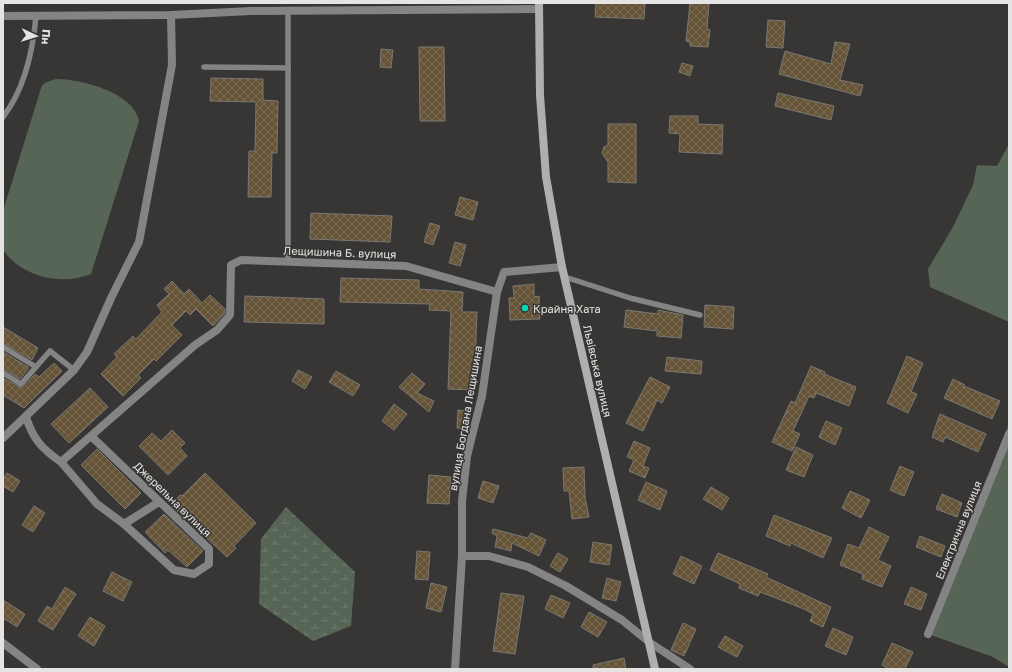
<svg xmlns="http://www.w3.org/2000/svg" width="1012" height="672" viewBox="0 0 1012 672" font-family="'Golos Text',sans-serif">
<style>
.wetland{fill:url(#wetland-marsh)}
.green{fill:#566556}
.building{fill:url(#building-cross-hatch);stroke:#7a7875}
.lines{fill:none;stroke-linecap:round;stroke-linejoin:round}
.lane{stroke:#848485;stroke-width:5.5}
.street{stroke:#848485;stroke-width:8}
.secondary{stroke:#afafb2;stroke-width:8}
.poi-dot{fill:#06d5b6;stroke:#383634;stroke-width:1.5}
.labels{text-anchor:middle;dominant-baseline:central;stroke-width:3;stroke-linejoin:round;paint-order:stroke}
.street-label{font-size:11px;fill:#e5e4e2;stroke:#383634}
.poi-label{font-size:11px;fill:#e5e4e2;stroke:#383634;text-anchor:start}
</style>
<defs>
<pattern id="wetland-marsh" width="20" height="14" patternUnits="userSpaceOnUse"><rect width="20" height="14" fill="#566556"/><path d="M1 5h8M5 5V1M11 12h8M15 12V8" fill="none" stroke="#6e7b6e"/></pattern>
<pattern id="building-cross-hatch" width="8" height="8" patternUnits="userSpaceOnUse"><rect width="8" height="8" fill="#665438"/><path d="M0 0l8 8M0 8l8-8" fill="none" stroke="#7c6c54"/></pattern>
</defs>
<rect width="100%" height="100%" fill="#383634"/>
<polygon class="wetland" points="286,507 355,572 351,626 313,641 259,604 261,539"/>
<g class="green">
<path d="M 56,79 C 81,79 133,92 139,121 L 91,274 C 61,286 22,277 3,250 L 3,211 L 42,85 L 47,82 Z"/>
<polygon points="1009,144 1009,322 930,287 928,269 953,227 973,185 977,165 997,166"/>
<polygon points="1009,423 1009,667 993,657 928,634"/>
</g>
<g class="building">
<polygon points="596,3 645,3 644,19 595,17"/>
<polygon points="690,3 709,3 707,29 710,30 708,47 690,46 690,42 686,41"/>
<polygon points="768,20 785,21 783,48 766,47"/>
<polygon points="835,42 850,44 840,80 863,85 860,96 779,74 785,51 831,64"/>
<polygon points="419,47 444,47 445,121 420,121"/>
<polygon points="381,49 393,50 391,68 380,67"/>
<polygon points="682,63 693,66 690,76 679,72"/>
<polygon points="211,78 263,79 263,100 278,101 277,153 272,153 271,197 248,197 249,151 255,151 256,102 210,101"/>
<polygon points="778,93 834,106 831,120 775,106"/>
<polygon points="670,116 698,116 698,124 723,125 722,154 679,152 680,134 669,133"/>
<polygon points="608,124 636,124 636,183 608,182 608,162 602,153 604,147 608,145"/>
<polygon points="460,197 478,202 473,220 455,215"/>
<polygon points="311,213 392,216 390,242 310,239"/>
<polygon points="430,223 440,226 433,245 424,242"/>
<polygon points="455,242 466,245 460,266 449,263"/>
<polygon points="341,278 419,280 419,289 463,292 462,312 477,312 474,390 448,389 451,311 429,310 430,304 340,302"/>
<polygon points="172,281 184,294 189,289 202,303 210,295 225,309 225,313 213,326 196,309 190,315 186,311 172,325 182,335 156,361 154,359 138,375 141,378 123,396 101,374 117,357 114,354 133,336 136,339 162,312 157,305 169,294 164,289"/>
<polygon points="534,284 534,297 539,296 540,319 510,320 509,298 514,298 513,286"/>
<polygon points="245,296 324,299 324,324 244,322"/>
<polygon points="705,305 734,307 733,329 704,327"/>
<polygon points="626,310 658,314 658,310 683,315 681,338 657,336 657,331 624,327"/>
<polygon points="3,327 38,348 32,360 3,343"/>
<polygon points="3,352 28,367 28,369 20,379 3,369"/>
<polygon points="907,356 923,363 911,392 917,394 908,413 887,403"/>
<polygon points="667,357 702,361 701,374 665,371"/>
<polygon points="54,363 62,371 24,408 3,395 3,378 22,388 35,374 39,377"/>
<polygon points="811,366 825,372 824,374 856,387 849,406 816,393 814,398 809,396 793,431 800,434 792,451 772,442 791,401 795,403"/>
<polygon points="298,370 312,377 305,389 292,381"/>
<polygon points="336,371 360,385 353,396 329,382"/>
<polygon points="412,373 425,384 417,393 434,401 429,412 399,387"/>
<polygon points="650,377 670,387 662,403 657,400 643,431 626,423"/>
<polygon points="953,379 965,385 964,386 1000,401 992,419 944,398"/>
<polygon points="90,388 108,407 69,443 51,424"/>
<polygon points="394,404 407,414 394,430 382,421"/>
<polygon points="458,410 468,411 466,429 457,428"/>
<polygon points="940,414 986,434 978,452 945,437 943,442 932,437"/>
<polygon points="826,421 842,428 835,445 819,437"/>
<polygon points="172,430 185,443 180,448 187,456 168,475 139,446 152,433 161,441"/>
<polygon points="634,441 650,448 643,466 649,468 645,478 629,471 634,460 627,457"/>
<polygon points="796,447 813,455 804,477 786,470"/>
<polygon points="97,449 141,493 125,509 81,465"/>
<polygon points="900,466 914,472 904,496 890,490"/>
<polygon points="584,467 585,497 589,517 572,519 569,491 564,491 563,468"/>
<polygon points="7,473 20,481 13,492 3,486 3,480"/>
<polygon points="205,473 256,523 234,546 236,548 227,557 171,505 180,495 182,496"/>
<polygon points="429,475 451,477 449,504 427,503"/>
<polygon points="483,481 499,486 493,503 478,498"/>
<polygon points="646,482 667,491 660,510 638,500"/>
<polygon points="711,487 729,498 722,510 703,499"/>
<polygon points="850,491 870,500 861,518 842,508"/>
<polygon points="942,494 962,503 957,517 936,509"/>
<polygon points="34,506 45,513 33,532 22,525"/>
<polygon points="164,514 203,551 187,567 168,550 165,553 145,532"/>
<polygon points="774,515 832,538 823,558 791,543 790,546 766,536"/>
<polygon points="869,527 889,537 878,560 891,566 882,587 862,579 863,574 840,565 848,544 859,548"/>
<polygon points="493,529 528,538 531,533 546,540 539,556 512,543 511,551 495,547 497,536 492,533"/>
<polygon points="920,536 945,546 941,557 916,547"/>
<polygon points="593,542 612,545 609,565 590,562"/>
<polygon points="417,551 430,552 428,580 415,579"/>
<polygon points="558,553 568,559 560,572 550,566"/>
<polygon points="718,553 768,574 766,577 831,607 823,627 810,621 813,614 804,609 760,592 758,596 739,588 740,584 710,570"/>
<polygon points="681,556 702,566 694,584 673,574"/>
<polygon points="112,572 132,582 123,601 103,591"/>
<polygon points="607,578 621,582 616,601 602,598"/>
<polygon points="431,583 447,587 441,612 426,608"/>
<polygon points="65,587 76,594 53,630 38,621 47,606 52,609"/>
<polygon points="911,587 927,594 921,610 904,604"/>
<polygon points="501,593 524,596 515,654 493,651"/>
<polygon points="551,595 570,603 563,618 545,609"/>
<polygon points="3,600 25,614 17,627 3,618"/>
<polygon points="589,612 607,622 598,637 581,627"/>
<polygon points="90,617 105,626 94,646 78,636"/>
<polygon points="683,623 696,629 684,656 671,650"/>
<polygon points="833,628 853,637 846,655 825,646"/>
<polygon points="725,636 743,646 737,657 718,647"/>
<polygon points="892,643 913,652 905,669 889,669 882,665"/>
<polygon points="624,658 626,669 593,669 593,665"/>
</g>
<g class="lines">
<g class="lane">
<polyline points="204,67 288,68"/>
<path d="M 3,117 C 24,90 33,50 36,16"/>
<polyline points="288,261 288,11"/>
<polyline points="565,277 630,298 700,315"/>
<polyline points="3,347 36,367"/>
<polyline points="3,373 21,384 50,351 74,370"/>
</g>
<g class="street">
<polyline points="3,16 171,15 251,11 539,9"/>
<path d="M 26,417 C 33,439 42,449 61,462 L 195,345 L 217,330 L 230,315 L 231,265 L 241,260 L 406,266 L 497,292"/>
<polyline points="3,438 74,370 87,352 112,296 139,242 172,65 171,15"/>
<polyline points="61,462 97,504 124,524 174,570 194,574 209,564 209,549 91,436"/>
<polyline points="124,524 159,502"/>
<polyline points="462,556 489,556 528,567 566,586 622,620 649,642 690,669"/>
<polyline points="928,634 1009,434"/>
<polyline points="3,643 37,669"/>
<polyline points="455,669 462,556 462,501 467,456 482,396 497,292 504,272 562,267"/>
</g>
<polyline class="secondary" points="539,3 540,95 546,177 562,267 655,669"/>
</g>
<circle class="poi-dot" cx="525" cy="308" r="4"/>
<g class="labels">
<g class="street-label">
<text transform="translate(340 252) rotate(2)">Лещишина Б. вулиця</text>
<text transform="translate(598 371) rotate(77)">Львівська вулиця</text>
<text transform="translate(465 418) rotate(-80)">вулиця Богдана Лещишина</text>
<text transform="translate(173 499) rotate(44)">Джерельна вулиця</text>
<text transform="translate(958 530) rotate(-68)">Електрична вулиця</text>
</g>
<g class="poi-label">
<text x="533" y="308">Крайня Хата</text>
</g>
</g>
<rect width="1012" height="672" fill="none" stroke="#e5e4e2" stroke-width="8"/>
<g transform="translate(36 36) rotate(94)" stroke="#383634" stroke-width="3" paint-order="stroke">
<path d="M0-3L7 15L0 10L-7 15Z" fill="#e5e4e2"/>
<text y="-6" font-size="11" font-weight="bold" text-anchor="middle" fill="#e5e4e2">Пн</text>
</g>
</svg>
